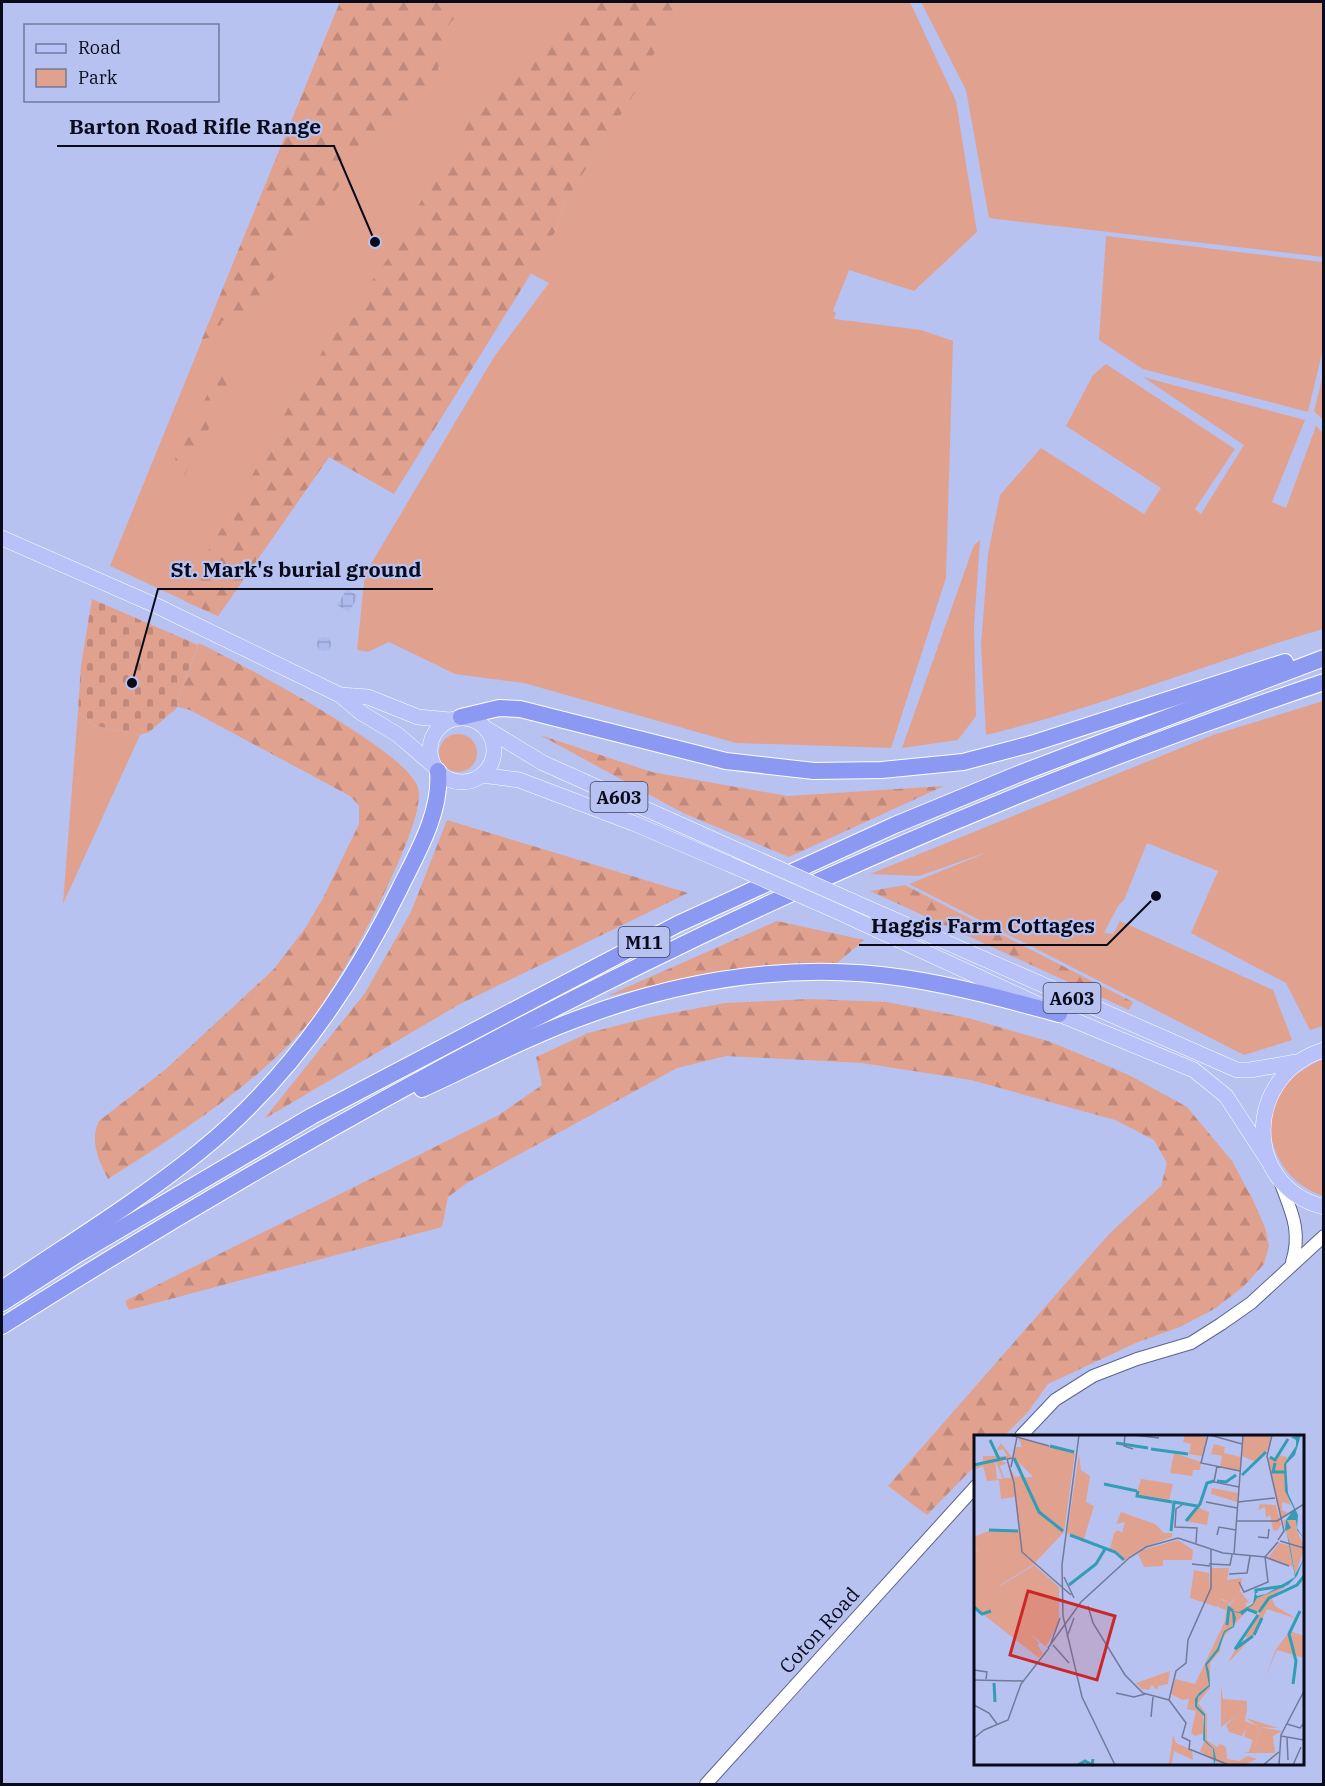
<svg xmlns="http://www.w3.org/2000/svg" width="1325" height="1786" viewBox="0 0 1325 1786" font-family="'IBM Plex Serif',serif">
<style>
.industrial{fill:url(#industrial-grid)}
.green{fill:#e1a18f}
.forest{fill:url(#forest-firs)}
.cemetery{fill:url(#cemetery-stones)}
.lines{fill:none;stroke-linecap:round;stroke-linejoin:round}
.tertiary-casing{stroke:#5c648d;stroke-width:14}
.primary-casing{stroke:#fff;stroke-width:16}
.motorway-casing{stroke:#fff;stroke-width:18}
.tertiary{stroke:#fff;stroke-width:12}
.primary{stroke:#b9c2f8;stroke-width:15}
.motorway{stroke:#8b99f3;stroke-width:16}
.primary-bridge-casing{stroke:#fff;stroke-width:16;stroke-linecap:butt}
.primary-bridge{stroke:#b9c2f8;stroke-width:15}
.labels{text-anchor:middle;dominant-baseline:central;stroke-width:4.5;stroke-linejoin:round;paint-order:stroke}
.shield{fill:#b8c2f0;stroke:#3e425b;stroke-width:1.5}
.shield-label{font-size:18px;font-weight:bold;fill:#090b1b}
.street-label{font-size:20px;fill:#090b1b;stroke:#b8c2f0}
.inset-river{fill:none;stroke:#319db6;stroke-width:3}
.inset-road{fill:none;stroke:#72799b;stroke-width:1.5}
.view{fill:#cc2727;fill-opacity:0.15;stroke:#cc2727;stroke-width:3}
.inset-edge{fill:none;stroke:#090b1b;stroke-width:3}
.leader{fill:none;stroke:#090b1b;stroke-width:2}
.callout-dot{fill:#090b1b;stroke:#b8c2f0;stroke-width:2}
.callout-label{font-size:21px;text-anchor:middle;font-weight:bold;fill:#090b1b;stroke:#b8c2f0;stroke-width:4.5;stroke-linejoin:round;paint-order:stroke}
</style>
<defs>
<pattern id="industrial-grid" width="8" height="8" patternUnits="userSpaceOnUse" patternTransform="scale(1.5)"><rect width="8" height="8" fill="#aeb9ee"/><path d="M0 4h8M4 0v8" fill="none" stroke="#949ecc"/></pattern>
<pattern id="forest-firs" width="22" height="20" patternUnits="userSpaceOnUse" patternTransform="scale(1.5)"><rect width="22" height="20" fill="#e1a18f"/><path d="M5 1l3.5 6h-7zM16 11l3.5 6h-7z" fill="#c0897b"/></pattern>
<pattern id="cemetery-stones" width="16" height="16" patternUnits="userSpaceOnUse" patternTransform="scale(1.5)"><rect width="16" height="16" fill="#e1a18f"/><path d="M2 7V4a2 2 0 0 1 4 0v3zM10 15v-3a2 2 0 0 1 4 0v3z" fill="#c0897b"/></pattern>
</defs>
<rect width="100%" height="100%" fill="#b8c2f0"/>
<g class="industrial">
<polygon points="347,589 358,596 349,612 337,605"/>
<circle cx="324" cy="644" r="7"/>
</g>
<g class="green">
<polygon points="340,2 910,2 956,101 977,232 914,291 849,270 833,311 836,312 834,319 921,330 953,341 946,578 891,748 736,743 524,683 455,674 389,642 368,652 357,650 365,574 494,357 549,283 530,273 555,232 566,200 634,93 329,457 218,616 110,566"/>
<polygon points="921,2 1323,2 1323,257 989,218 966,90"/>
<polygon points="1106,236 1323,262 1323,349 1308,412 1143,369 1099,340"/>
<path d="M 1106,364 L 1235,449 L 1195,509 L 1201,514 L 1244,445 L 1143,377 L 1305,420 L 1272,502 L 1286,508 L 1316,426 L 1323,433 L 1323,629 C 1210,662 1101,707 986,735 L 981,645 L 988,554 L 1000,495 L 1041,448 L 1144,514 L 1161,488 L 1066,426 L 1093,375 Z"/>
<polygon points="1323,375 1324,420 1323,420 1314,411"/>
<polygon points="980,540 974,627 976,716 958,740 902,748 974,545"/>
<polygon points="1323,701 1323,1026 1310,1030 1286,983 1191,933 1218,871 1147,843 1124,900 1118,906 1104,933 1113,934 1120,921 1273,990 1292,1040 1244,1055 909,884 988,852 919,876 870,874 1213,735"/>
<polygon points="78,711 92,725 140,735 63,904"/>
<circle cx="458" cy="753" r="19"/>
<path d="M 1323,1060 L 1323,1196 C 1267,1177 1249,1103 1303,1070 C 1310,1066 1316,1061 1323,1060 Z"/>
</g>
<g class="forest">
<path d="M 340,2 L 466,2 L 448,26 L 437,73 L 399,123 L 365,150 L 328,201 L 308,223 L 297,246 L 285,257 L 269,264 L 278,273 C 269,283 248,317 240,321 L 235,317 L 222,321 L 216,337 L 202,339 Z"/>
<polygon points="582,2 687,2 659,43 641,83 566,200 555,232 527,280 394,494 329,457 218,616 184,601 200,565 245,489 288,408 333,334 387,260 424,196 467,141 462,124 507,84 550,33"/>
<polygon points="223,365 237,374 180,484 172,480 176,455"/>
<path d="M 199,643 C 241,664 400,747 417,785 C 425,802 405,846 398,863 C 378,908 359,945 333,987 C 327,995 323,1005 316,1014 C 263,1081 180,1133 108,1179 C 99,1161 89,1141 99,1121 L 166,1069 L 274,969 L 306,927 L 323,898 L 359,824 L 359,805 L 350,796 L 190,710 L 178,707 L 177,701 Z"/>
<polygon points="540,735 652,772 787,796 944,786 789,857 683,813"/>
<polygon points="447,820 688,893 460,1004 264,1119 365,993 411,912"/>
<polygon points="905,885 1133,1002 1129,1010 870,891"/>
<polygon points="777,921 864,940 836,964 714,974 607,996"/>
<polygon points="810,999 887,1002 968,1018 1051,1042 1129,1075 1187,1107 1232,1161 1252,1198 1265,1227 1269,1246 1264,1264 1244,1286 1216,1308 1180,1327 1138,1342 1048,1384 1028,1412 1004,1436 976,1436 975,1466 927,1515 888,1486 1109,1234 1161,1186 1167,1163 1154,1140 1115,1120 971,1080 862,1063 726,1056 677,1068 467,1183 448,1197 442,1227 129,1310 125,1301 499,1115 542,1085 536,1057 588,1033 651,1017 725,1003"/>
</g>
<polygon class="cemetery" points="92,599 198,645 177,701 178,707 149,732 140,735 92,725 78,711 81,665"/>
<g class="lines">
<defs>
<g id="tertiary">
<path d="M 1280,1181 C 1291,1211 1302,1231 1292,1262"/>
<polyline points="1021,1436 1055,1400 1093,1376 1137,1359 1191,1343 1221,1324 1251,1303 1324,1236"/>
<polyline points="706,1784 976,1486"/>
</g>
<g id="primary">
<polyline points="2,538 157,606 340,695 360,712 398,735 434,766"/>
<polyline points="340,695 368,697 418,717 450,720"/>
<circle cx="462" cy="750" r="32"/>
<polyline points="487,729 543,763 755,858"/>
<polyline points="482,775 519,780 633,823 729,864"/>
<polyline points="852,901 1237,1070 1250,1070 1296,1062"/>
<polyline points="834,910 1059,1014 1194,1070 1226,1096 1269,1162"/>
<path d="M 1324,1050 C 1245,1074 1241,1186 1324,1207"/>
</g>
<g id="motorway">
<polyline points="461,717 499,708 520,709 726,761 814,771 882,770 963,762 1031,744 1285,662"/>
<path d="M 422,1089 C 477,1064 531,1035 588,1015 C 688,978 798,962 904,978 C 957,986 1008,1000 1059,1014"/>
<path d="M 2,1289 C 68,1244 137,1202 199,1152 C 286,1082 350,990 399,890 C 416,855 442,812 438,771"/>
<polyline points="2,1303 78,1254 312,1116 678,924 895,825 1021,773 1324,658"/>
<path d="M 2,1326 C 420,1061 853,840 1324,682"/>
</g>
</defs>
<use href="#tertiary" class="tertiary-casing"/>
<use href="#primary" class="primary-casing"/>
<use href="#motorway" class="motorway-casing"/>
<use href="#tertiary" class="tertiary"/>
<use href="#primary" class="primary"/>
<use href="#motorway" class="motorway"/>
<defs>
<g id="primary-bridge">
<polyline points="755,858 852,901"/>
<polyline points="729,864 834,910"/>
</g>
</defs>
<use href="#primary-bridge" class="primary-bridge-casing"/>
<use href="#primary-bridge" class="primary-bridge"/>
</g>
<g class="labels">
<g class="shield">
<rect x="590.5" y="782" width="57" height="30" rx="4.5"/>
<rect x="618.5" y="927" width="51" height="30" rx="4.5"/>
<rect x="1043.5" y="983" width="57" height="30" rx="4.5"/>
</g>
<g class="shield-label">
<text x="619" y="797">A603</text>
<text x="644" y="942">M11</text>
<text x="1072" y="998">A603</text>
</g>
<g class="street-label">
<text transform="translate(819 1630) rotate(-48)">Coton Road</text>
</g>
</g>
<g transform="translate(974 1435)">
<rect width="330" height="330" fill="#b8c2f0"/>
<path d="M 167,44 L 199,49 L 195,66 L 162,60 ZM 286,69 L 302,70 L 307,90 L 303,96 L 299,95 L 296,80 L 292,83 L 291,72 L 284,75 ZM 147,77 L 181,89 L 190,98 L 198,98 L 198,102 L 168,113 L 151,125 L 136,114 L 140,98 L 144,95 L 148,98 L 151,87 L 142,89 ZM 320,78 L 322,80 L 322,93 L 330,112 L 315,108 L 309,85 L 322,85 L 317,82 ZM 316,110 L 330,113 L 321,141 L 320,133 ZM 0,111 L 11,127 L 16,126 L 11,121 L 15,112 L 23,115 L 26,122 L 16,136 L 26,151 L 60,130 L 85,152 L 85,187 L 72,212 L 53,196 L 69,218 L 65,223 L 0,172 ZM 262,162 L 275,173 L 247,205 L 246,216 L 236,228 L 236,253 L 224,268 L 233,280 L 233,305 L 243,312 L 243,317 L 232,307 L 239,315 L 241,327 L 226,316 L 231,305 L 231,280 L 224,274 L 222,267 L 221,273 L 229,280 L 230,298 L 221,301 L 217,298 L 222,276 L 213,274 L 215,264 L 208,265 L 197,259 L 201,244 L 221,249 L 251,186 L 252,175 L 244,172 L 247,165 L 256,168 L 253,171 L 258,176 L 255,171 ZM 316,198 L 330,203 L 330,223 L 305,215 ZM 196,236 L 194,249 L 184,251 L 183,255 L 178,250 L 175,255 L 168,254 L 162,248 ZM 272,280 L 271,286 L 283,291 L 279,305 L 270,302 L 272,294 L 268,301 L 255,297 L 252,290 L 262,281 ZM 286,292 L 308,296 L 299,301 L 300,312 L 281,313 ZM 199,300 L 202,308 L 218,315 L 219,325 L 200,316 L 198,327 L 195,330 Z" fill="#e1a18f"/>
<path d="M 27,8 L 37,21 L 37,23 L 24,25 L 33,28 L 26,31 L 30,43 L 37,43 L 34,29 L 41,42 L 47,41 L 39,21 L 44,23 L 50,44 L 29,44 L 21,25 L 0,31 L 9,26 L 9,21 L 33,21 L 29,14 L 22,16 ZM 312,151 L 297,162 L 301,171 L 323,184 L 293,174 L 281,199 L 254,228 L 264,209 L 274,203 L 270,201 L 285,178 L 274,172 L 286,161 ZM 6,159 L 45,200 L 55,215 L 0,172 L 0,162 ZM 33,174 L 65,208 L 63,211 L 68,220 L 48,199 ZM 316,196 L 330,201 L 330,206 L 329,211 L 330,203 L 316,198 L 321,204 L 316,200 L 307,215 L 316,213 L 314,218 L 330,223 L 303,215 L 291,243 L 302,214 ZM 247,251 L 249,264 L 273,266 L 273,274 L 272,280 L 262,281 L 247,292 ZM 272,283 L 305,293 L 286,292 L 281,312 L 301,312 L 301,318 L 268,318 L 275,317 L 283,291 ZM 246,309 L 252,312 L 253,324 L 265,326 L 274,321 L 283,324 L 269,330 L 242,327 L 240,315 Z" fill="#e1a18f"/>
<path d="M 211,0 L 233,2 L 228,21 L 215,19 L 217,9 L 209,7 ZM 269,0 L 297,0 L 294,14 L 282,27 L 268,21 ZM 44,2 L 101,18 L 90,97 L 60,129 L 25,151 L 0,110 L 0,102 L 19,94 L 45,95 L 41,62 L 27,64 L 25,45 L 13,46 L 9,31 L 0,35 L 0,32 L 21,25 L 23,44 L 59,42 L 39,21 L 42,12 L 48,12 ZM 240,9 L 251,12 L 250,18 L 267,22 L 266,36 L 246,32 L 248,21 L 237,19 ZM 200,18 L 227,27 L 226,35 L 219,35 L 218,41 L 196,38 ZM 105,19 L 107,35 L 116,41 L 112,67 L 120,71 L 109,107 L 93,98 ZM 304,20 L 313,22 L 312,56 L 317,70 L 308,67 L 308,75 L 314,78 L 307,83 L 294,22 L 301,25 ZM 238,53 L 264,58 L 263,67 L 237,59 ZM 223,72 L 235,77 L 233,90 L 212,86 ZM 204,105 L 219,115 L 218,125 L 189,125 L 189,131 L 170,132 L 164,119 L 168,115 ZM 305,108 L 315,110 L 319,132 L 294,123 ZM 236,133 L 255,133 L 253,145 L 268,143 L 266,156 L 275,167 L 269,170 L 262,162 L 256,168 L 248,164 L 243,172 L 216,163 L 220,135 L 235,138 L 236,155 Z" fill="#e1a18f"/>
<path d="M 327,0 L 321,20 L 312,29 L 314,58 L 324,80 L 323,93 L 330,104 L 323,95 L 322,85 L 313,85 L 317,93 L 311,96 L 312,85 L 320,74 L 311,56 L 310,29 L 322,11 L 322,5 L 317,2 ZM 313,99 L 316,110 L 321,140 L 330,123 L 323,141 L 314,150 L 283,163 L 279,170 L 266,178 L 260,177 L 262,183 L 260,192 L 251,197 L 245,215 L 233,230 L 235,237 L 236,251 L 224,262 L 223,271 L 231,279 L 231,305 L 240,314 L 242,324 L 240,330 L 239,314 L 229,305 L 230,281 L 221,272 L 221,264 L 225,258 L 235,250 L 231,229 L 243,214 L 250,196 L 259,191 L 258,176 L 265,177 L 279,169 L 281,157 L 283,161 L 292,159 L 321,142 Z" fill="#319db6"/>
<path class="inset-river" d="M 16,5 L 25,24M 142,8 L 174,13M 76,11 L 100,17M 177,14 L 214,19M 296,22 L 301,25 L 314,4M 40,23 L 65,77 L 89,96M 301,28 L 299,37 L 311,37M 0,30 L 32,23M 268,40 L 292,17M 243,46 L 252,47 L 262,40M 130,49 L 163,56M 164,56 L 163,61 L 198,67M 212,86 L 226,69 L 233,48 L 240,46M 15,95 L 44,96M 197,96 L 200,67 L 223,71M 96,100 L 141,117 L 150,125M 95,150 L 122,129 L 131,114M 282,158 L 282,155 L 310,151M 0,172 L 8,179 L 17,176M 285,177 L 295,163 L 323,150 L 330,141M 267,179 L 273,174 L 283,178M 253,190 L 255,173 L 259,176M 280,200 L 288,183M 279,201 L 261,214 L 284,180M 20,248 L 21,267M 319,249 L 322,226 L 315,199 L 326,176M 104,330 L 111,326 L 118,330 L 119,324"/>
<path class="inset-road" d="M 36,0 L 75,11M 105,0 L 88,130 L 89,181 L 108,262 L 141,330M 151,0 L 150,11 L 159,14M 160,0 L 185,3M 234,0 L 227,28 L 266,36M 236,0 L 268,9M 298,0 L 293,21 L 310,96 L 304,105M 39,23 L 33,24 L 40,48 L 48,117 L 97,160M 243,31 L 240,47 L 265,52M 37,32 L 43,2M 232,67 L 263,73M 264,67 L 301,63M 208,70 L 202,74 L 201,92 L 223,93 L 222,108M 262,86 L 303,86 L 330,69M 243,100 L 245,92 L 262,95M 284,102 L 294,103 L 295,94M 306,106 L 330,113M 260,119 L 269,0M 218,129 L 236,131M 235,129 L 256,130 L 258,120M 255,139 L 273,138 L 276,121M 90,142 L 100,163M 265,147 L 270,157 L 294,147 L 291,122 L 315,131M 114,171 L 119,188 L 151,240 L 169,258 L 195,265M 93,202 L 100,183M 77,208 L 86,183M 79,210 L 95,228M 74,213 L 107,167 L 155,123 L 172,112 L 204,103 L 249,118 L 291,122 L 304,107M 0,235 L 13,237 L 12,244M 0,245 L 49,246M 142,258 L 160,262 L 171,259M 195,265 L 202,236 L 212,228 L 214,205 L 237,153 L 237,114M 195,265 L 212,288 L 208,302 L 216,306 L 215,314 L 255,330M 0,270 L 15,278 L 23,289M 177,282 L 179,262M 313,289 L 326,293 L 330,288M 307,301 L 330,305M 0,303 L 10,295 L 34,285 L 47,249 L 75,213M 313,303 L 314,325M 269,330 L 289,330M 289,330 L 305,317M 305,330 L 307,300 L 330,256M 319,330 L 327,312"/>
<path class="view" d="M 54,156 L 141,181 L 123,245 L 36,220 Z"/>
<rect width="330" height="330" class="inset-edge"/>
</g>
<path class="leader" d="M375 242L334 146H57M132 683L158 589H433M1156 896L1107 945H859"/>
<g class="callout-dot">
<circle cx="375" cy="242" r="6"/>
<circle cx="132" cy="683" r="6"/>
<circle cx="1156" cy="896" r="6"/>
</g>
<g class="callout-label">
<text x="195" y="134">Barton Road Rifle Range</text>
<text x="296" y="577">St. Mark's burial ground</text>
<text x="983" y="933">Haggis Farm Cottages</text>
</g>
<rect width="1325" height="1786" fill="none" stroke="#090b1b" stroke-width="6"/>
<rect x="24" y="24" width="195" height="78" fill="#b8c2f0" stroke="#72799b" stroke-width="1.5"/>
<rect x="36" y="44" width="30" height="9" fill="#b9c2f8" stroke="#72799b" stroke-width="1.5"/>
<text x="78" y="54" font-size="18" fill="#090b1b">Road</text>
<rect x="36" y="69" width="30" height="18" fill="#e1a18f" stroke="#72799b" stroke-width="1.5"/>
<text x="78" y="84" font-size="18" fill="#090b1b">Park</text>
</svg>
